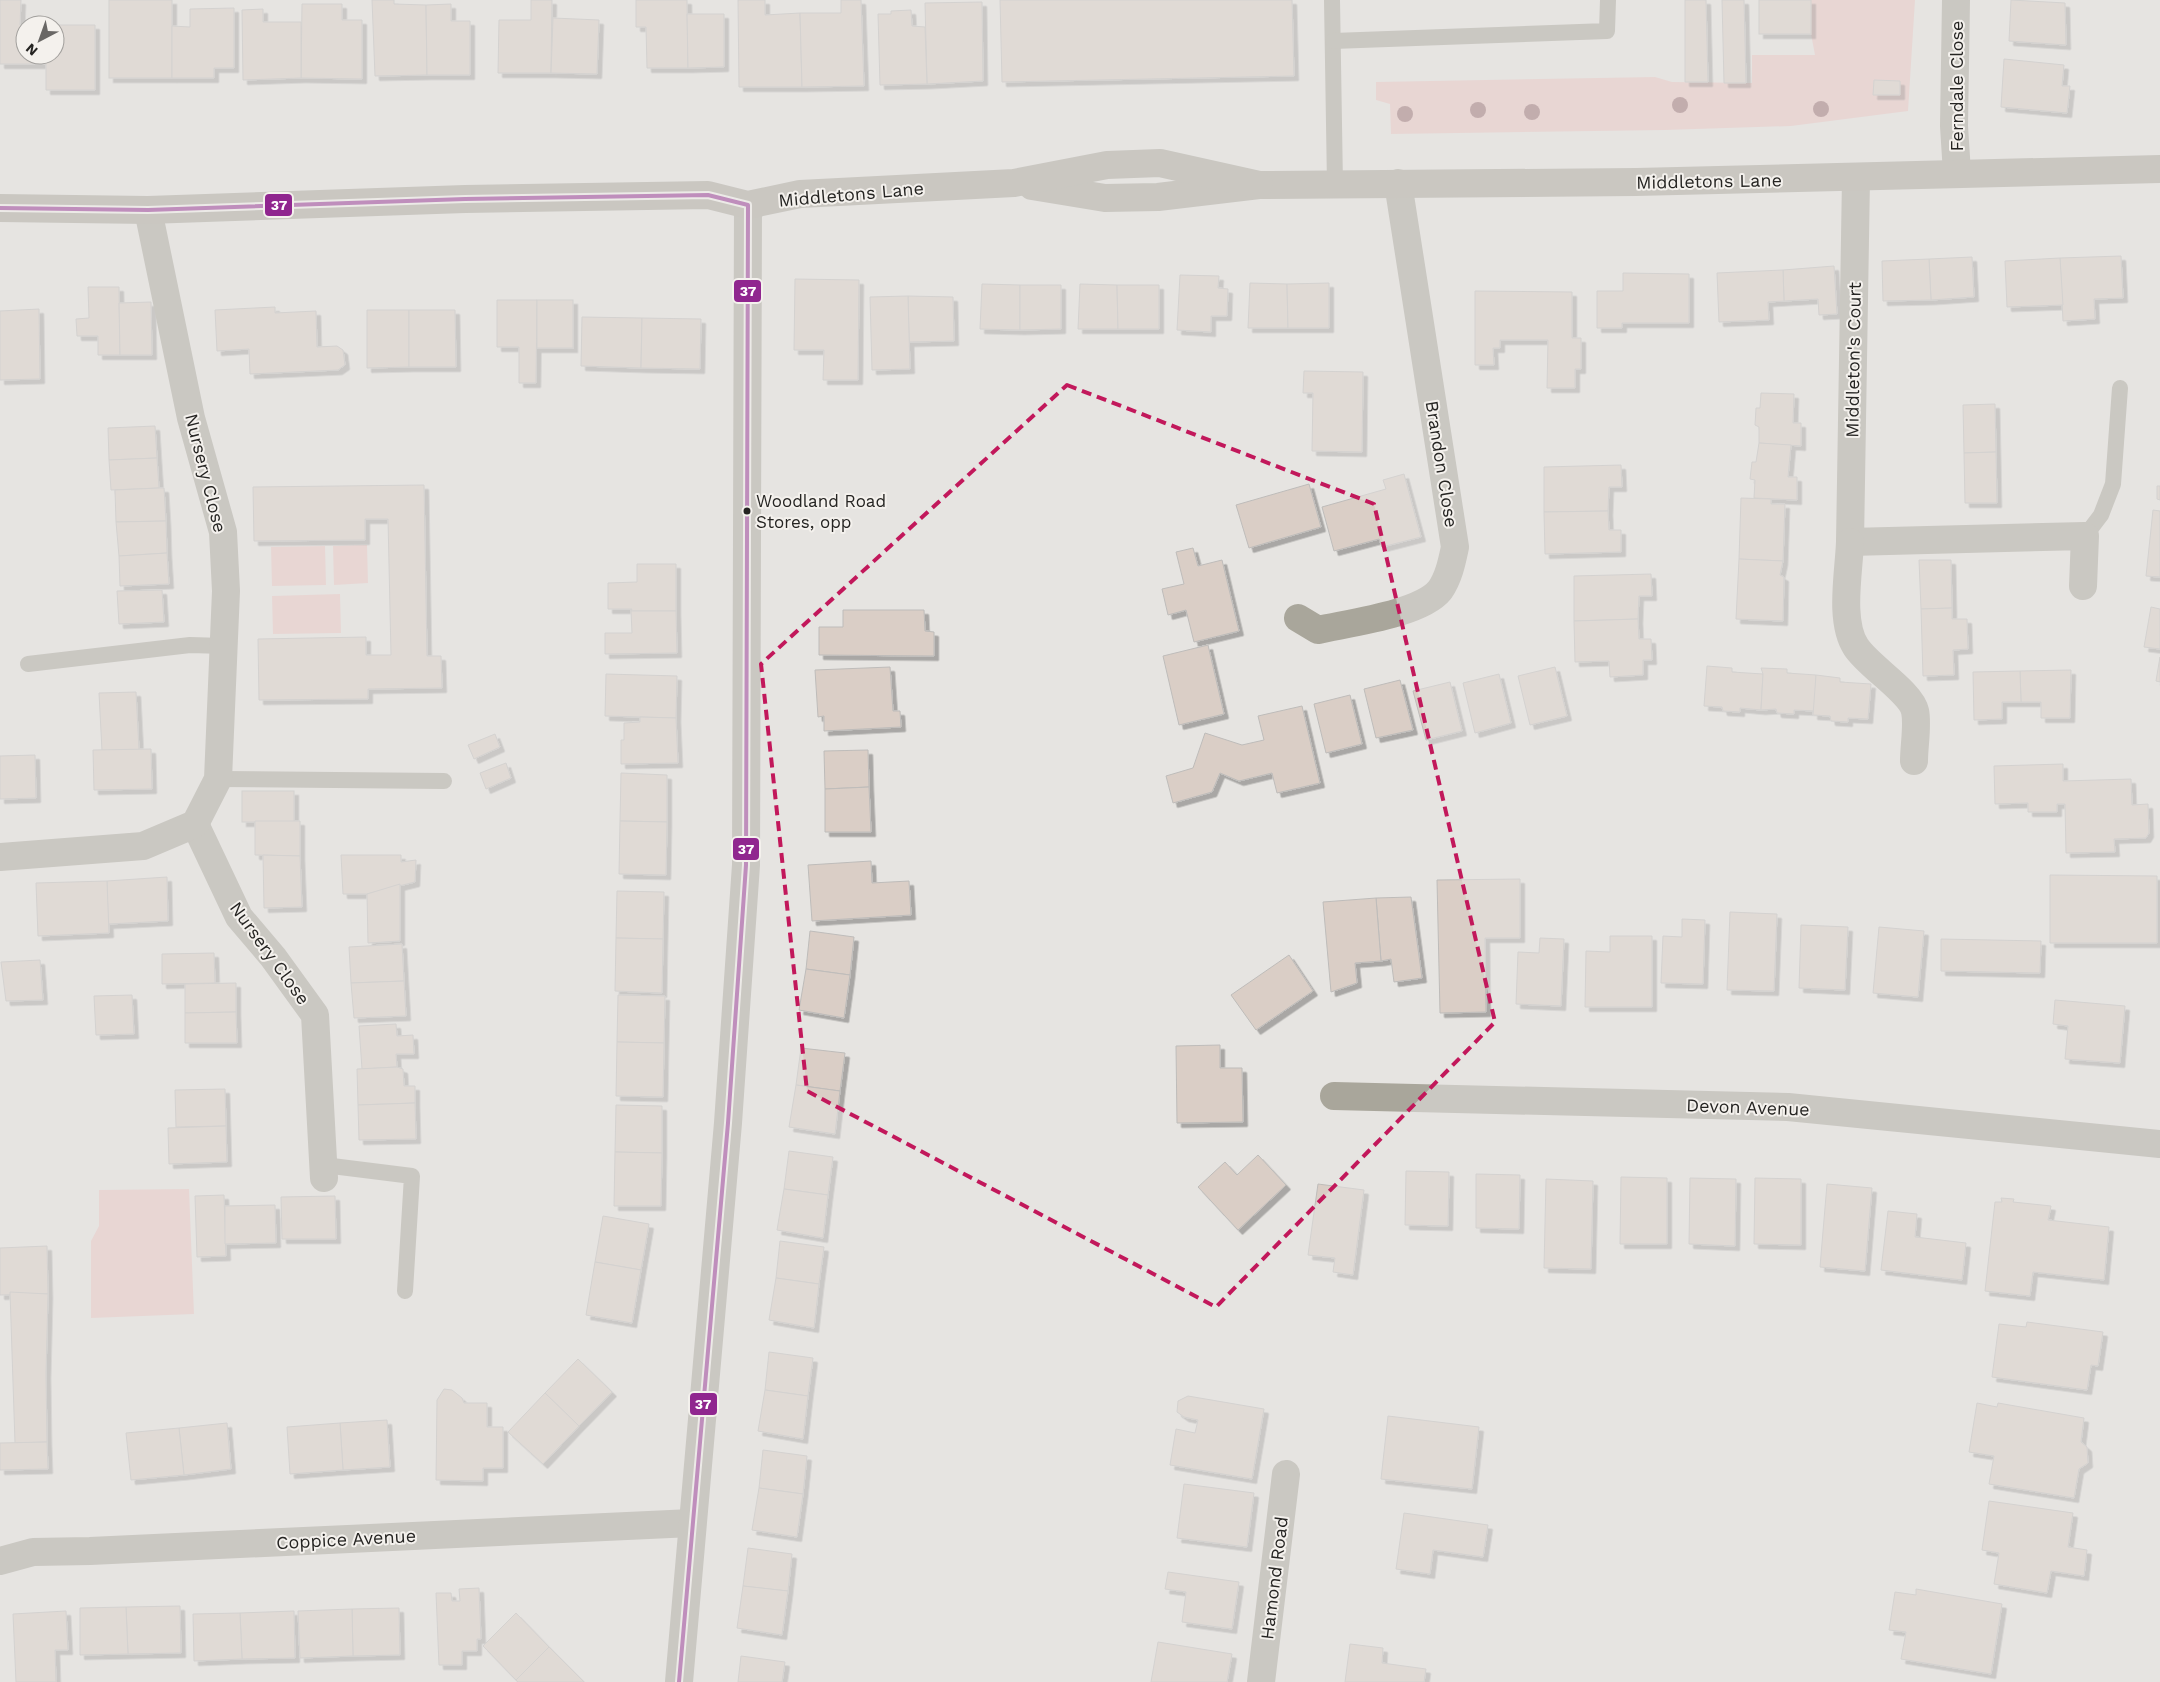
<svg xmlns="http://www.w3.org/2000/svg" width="2160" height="1682" viewBox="0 0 2160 1682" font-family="'Work Sans',sans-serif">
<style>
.green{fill:#eac6c2}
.building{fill:#dacec6;stroke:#bebcba;filter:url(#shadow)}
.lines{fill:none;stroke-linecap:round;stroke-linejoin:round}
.lane{stroke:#a9a69b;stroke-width:16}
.street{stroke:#a9a69b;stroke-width:28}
.secondary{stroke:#a8a59a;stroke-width:28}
.bus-1-casing{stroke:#f4f1ed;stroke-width:8}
.bus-1{stroke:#90268f;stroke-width:4}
.tree{fill:#986b6e}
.marked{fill:none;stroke:#c2185b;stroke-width:4;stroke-dasharray:10 6;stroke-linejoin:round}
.bus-dot{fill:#252422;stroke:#f4f1ed;stroke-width:2}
.labels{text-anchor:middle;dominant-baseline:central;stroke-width:4;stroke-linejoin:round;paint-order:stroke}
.bus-label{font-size:17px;fill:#252422;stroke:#f4f1ed;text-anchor:start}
.street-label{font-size:18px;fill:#252422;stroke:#f4f1ed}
.line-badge{stroke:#f4f1ed;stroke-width:2}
.badge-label{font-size:14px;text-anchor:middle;font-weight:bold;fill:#fff}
</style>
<defs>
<filter id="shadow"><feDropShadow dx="4.5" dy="4.5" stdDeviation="0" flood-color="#0004"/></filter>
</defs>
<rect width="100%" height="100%" fill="#e6e4e1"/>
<g class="green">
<polygon points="1811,0 1915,0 1908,111 1791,126 1665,130 1391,134 1390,104 1376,100 1376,82 1655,77 1672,82 1752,83 1752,55 1815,55 1811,34"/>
<polygon points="367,545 368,583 334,585 333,546"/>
<polygon points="325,546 326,585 272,586 271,547"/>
<polygon points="340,594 341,633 273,634 272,596"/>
<polygon points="189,1189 194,1314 91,1318 91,1241 99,1226 99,1190"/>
</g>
<g class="building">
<polygon points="0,0 21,0 20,25 25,25 25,55 55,55 55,25 95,25 95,90 46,90 46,64 0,64"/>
<rect x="109" y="0" width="63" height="78"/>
<polygon points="372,0 394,0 394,4 426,5 427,75 375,76"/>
<polygon points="531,0 552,0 551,73 498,73 499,20 531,20"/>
<polygon points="636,0 687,0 688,68 647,68 646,27 636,27"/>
<polygon points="738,0 765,0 765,15 800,13 802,87 739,87"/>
<polygon points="841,0 861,0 864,86 802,87 800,13 841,13"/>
<polygon points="1000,0 1292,0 1294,76 1002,82"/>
<polygon points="1685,0 1706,0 1708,82 1685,82"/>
<polygon points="1722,0 1744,0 1746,83 1724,83"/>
<rect x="1759" y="0" width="52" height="34"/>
<polygon points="2011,0 2065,3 2066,45 2009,41"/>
<polygon points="982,2 983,81 927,84 925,3"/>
<polygon points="302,4 342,4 342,20 362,20 362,79 301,78"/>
<polygon points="451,4 451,21 470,21 470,75 427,75 426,5"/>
<polygon points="234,8 234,68 214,68 214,78 172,78 172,26 190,27 190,9"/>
<polygon points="263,9 263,22 301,22 301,78 243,80 242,10"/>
<polygon points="911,10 912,26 925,27 927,84 880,85 878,14 891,14 891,11"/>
<polygon points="687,14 724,14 724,67 688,68"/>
<polygon points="553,18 599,20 597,74 551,73"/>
<polygon points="2004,59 2064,65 2062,86 2070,86 2067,113 2001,107"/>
<polygon points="1874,80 1900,81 1900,95 1873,95"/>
<polygon points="2121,256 2123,298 2094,299 2095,319 2063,321 2060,258"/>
<polygon points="1972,257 1974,297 1931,300 1929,259"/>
<polygon points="2060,258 2063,305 2007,307 2005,261"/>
<polygon points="1929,259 1931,300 1883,301 1882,261"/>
<polygon points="1834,266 1837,314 1819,315 1818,299 1784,301 1783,270"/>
<polygon points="1783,270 1784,301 1768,302 1769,320 1719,322 1717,273"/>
<polygon points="1623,273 1689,274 1689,323 1622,323 1622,328 1597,328 1597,291 1623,291"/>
<polygon points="1180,275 1219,276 1218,288 1228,289 1227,316 1211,316 1211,332 1177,330"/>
<polygon points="795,279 859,280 858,380 823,380 824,350 794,350"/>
<polygon points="1250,283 1287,284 1288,328 1248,328"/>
<polygon points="1329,283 1329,328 1288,328 1287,284"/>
<polygon points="982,284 1020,285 1020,330 980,329"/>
<polygon points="1080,284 1117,285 1118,329 1078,329"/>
<polygon points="1020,285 1061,285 1061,329 1020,330"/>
<polygon points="1117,285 1159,285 1159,329 1118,329"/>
<polygon points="88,287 119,287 120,355 98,355 98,336 77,336 76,319 89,318"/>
<polygon points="1475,291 1572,292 1572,338 1581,338 1581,369 1575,369 1575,388 1547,388 1548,340 1500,340 1500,348 1493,348 1494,365 1475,365"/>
<polygon points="908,296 953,297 954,341 909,342"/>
<polygon points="908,296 910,369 872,370 870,297"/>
<polygon points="497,300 537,300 536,383 519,383 519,347 497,347"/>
<rect x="537" y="300" width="36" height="48"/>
<polygon points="151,302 152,355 120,355 119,303"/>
<polygon points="275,307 275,313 316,311 317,347 337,346 343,350 345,365 338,370 250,374 249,349 217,351 215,310"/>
<polygon points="39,309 40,379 0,380 0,311"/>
<polygon points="367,310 409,310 409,367 367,368"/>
<polygon points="409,310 455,310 456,367 409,367"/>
<polygon points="582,317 642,318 641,368 581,366"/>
<polygon points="642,318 701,319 700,369 641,368"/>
<polygon points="1304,371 1363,372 1362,452 1312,451 1313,393 1303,393"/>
<polygon points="1761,393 1794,394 1793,423 1801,423 1801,446 1759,443 1759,427 1755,425 1756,408 1760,408"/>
<polygon points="1995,404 1996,452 1964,453 1963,405"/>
<polygon points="155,426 157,458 109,460 108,428"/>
<polygon points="1759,443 1791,445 1788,477 1797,477 1797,500 1754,498 1755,480 1750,479 1752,462 1756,462"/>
<polygon points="1996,452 1997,503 1965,503 1964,453"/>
<polygon points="157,458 159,488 111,490 109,460"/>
<polygon points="1621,465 1622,487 1609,487 1608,511 1544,512 1544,467"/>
<polygon points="1404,474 1421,537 1382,547 1379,539 1334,551 1322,507 1386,489 1383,480"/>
<polygon points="1309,484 1321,527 1249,548 1236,505"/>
<polygon points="424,485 427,656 441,656 442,688 368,689 368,699 259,700 258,639 366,637 366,655 391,655 388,519 365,519 365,540 254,541 253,487"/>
<polygon points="2157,486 2160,486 2160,500 2157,499"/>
<polygon points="159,488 164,488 166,521 116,522 115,490"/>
<polygon points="1741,498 1771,499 1771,504 1785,504 1783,561 1739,559"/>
<polygon points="2153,510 2160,511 2160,577 2146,576"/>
<polygon points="1608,511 1609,530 1621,530 1621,552 1545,554 1544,512"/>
<polygon points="166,521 167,553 119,556 116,522"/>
<polygon points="1193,548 1198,566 1222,560 1239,631 1194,642 1186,610 1168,615 1162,589 1184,584 1176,552"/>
<polygon points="167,553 169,584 120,586 119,556"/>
<polygon points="1739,559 1783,561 1780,575 1784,577 1783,621 1736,619"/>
<polygon points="1919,560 1951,560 1952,608 1921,609"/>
<polygon points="637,564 676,564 676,611 631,611 632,609 608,609 608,583 637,582"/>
<polygon points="1651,574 1652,596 1639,596 1638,619 1574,621 1574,576"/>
<polygon points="162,590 164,622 119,624 117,591"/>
<polygon points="2151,607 2160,609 2160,649 2144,647"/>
<polygon points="1952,608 1952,619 1967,619 1968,649 1953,650 1954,675 1923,676 1921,609"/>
<polygon points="843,610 924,610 925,631 934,632 934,656 819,655 819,627 843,627"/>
<polygon points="631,611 676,611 677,653 605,654 605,633 632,633"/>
<polygon points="1638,619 1639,639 1651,639 1652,660 1643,660 1643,675 1610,677 1609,661 1575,662 1574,621"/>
<polygon points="1208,645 1224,714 1179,725 1163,656"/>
<polygon points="2160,657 2160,682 2156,681"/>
<polygon points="1707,666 1732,668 1732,672 1763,674 1761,710 1740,708 1740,712 1723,711 1722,707 1704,706"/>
<polygon points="890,667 893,711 900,711 901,727 824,731 824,716 818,717 815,670"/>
<polygon points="1555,667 1567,716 1530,725 1518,676"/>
<polygon points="1761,668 1787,669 1787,673 1816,675 1815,711 1794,710 1794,714 1777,713 1776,709 1761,710 1763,674"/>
<polygon points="2071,670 2070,718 2041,718 2041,702 2021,702 2020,671"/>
<polygon points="2020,671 2021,702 2002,702 2002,719 1974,720 1973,672"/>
<polygon points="606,674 677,676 676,718 605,716"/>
<polygon points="1499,674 1511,723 1475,733 1463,683"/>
<polygon points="1816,675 1840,678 1840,682 1871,684 1868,719 1848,718 1848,722 1831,721 1830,716 1813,715"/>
<polygon points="1400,680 1413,730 1376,738 1364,689"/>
<polygon points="1450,682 1462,731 1426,740 1413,691"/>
<polygon points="136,692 139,750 102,751 99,693"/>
<polygon points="1350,695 1362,744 1326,753 1314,704"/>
<polygon points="1302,706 1320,783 1277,793 1272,773 1239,781 1220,773 1212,792 1173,803 1166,776 1193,768 1205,733 1242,745 1264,740 1258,716"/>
<polygon points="640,717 676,718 678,763 621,764 621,740 624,740 624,723 640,722"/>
<polygon points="495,734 500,747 474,759 468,745"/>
<polygon points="151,749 152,789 94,790 93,750"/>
<polygon points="868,750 869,787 825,789 824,751"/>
<polygon points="35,755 36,798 0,799 0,756"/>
<polygon points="506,763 511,778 486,789 480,773"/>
<polygon points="2063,764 2063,781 2131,779 2132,805 2148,804 2149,833 2146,838 2114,839 2115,852 2066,853 2065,804 2057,804 2057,812 2028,812 2028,803 1995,804 1994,766"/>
<polygon points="621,773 667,775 667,822 620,821"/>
<polygon points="869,787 871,832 825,832 825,789"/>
<rect x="242" y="791" width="52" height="31"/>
<polygon points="255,821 300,821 300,856 255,855"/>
<polygon points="620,821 667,822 666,875 619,874"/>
<polygon points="263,855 300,856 302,907 264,908"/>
<polygon points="341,855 401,855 401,862 416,860 415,882 367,894 343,894"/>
<polygon points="871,861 872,883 909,881 911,915 812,921 808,865"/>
<polygon points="2050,875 2157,876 2157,943 2050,943"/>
<polygon points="167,877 168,921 108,924 107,881"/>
<polygon points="1520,879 1520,938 1485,938 1486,1012 1440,1013 1437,880"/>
<polygon points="107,881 109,933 38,936 36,883"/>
<polygon points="400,884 400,941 368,943 367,894"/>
<polygon points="617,891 664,892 663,939 616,938"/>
<polygon points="1411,897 1422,978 1394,982 1391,959 1381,961 1376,898"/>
<polygon points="1376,898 1381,961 1355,963 1357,983 1331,992 1323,902"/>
<polygon points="1730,912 1777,914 1774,991 1727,990"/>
<polygon points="1682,919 1705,920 1703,984 1661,983 1663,936 1682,937"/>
<polygon points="1801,925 1848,927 1845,990 1799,988"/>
<polygon points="1879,927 1924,931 1918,997 1873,993"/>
<polygon points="810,931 854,937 850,975 806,969"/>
<polygon points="1610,936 1652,936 1652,1007 1585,1007 1586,951 1610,952"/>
<polygon points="616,938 663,939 662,993 615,991"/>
<polygon points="1540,938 1564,939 1561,1006 1516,1004 1518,952 1539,953"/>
<polygon points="1941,939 2041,941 2040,973 1941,971"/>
<polygon points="402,944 404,981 351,983 349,947"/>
<polygon points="214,953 215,983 162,984 162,954"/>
<polygon points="1289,955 1313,991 1256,1030 1231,995"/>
<polygon points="40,960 43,1000 6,1001 1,962"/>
<polygon points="806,969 850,975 844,1018 799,1010"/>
<polygon points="404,981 406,1016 354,1018 351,983"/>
<polygon points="236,983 236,1012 185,1013 185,984"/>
<polygon points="132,995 134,1034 96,1035 94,996"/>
<polygon points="618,995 665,996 664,1043 617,1042"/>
<polygon points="2055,1000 2125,1006 2120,1063 2065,1059 2068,1026 2053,1024"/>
<polygon points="236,1012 237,1043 185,1043 185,1013"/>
<polygon points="396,1024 397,1036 413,1035 414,1054 396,1054 397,1067 362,1069 359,1026"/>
<polygon points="617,1042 664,1043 663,1097 616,1096"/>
<polygon points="1220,1045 1220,1068 1242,1068 1243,1122 1177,1123 1176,1046"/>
<polygon points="801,1048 845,1053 840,1091 796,1085"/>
<polygon points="397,1067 403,1069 404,1086 415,1086 415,1103 358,1105 357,1069"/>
<polygon points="796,1085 840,1091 835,1134 789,1127"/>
<polygon points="225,1089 226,1126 176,1127 175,1090"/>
<polygon points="415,1103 416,1139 359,1140 358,1105"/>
<polygon points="616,1105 662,1106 662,1153 615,1152"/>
<polygon points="226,1126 227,1162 169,1164 168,1128"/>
<polygon points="789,1151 833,1157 828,1195 784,1189"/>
<polygon points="615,1152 662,1153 661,1206 614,1206"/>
<polygon points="1258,1155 1286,1185 1238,1230 1198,1187 1225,1162 1237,1175"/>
<polygon points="1406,1171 1449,1172 1448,1226 1405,1225"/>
<polygon points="1476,1174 1520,1175 1519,1229 1476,1228"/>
<polygon points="1621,1177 1667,1178 1667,1244 1620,1244"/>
<polygon points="1690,1178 1736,1179 1735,1246 1689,1244"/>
<polygon points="1755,1178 1801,1179 1801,1245 1754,1244"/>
<polygon points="1546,1179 1593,1181 1591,1269 1544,1268"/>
<polygon points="1318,1184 1364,1190 1353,1275 1333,1272 1335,1258 1308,1255"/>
<polygon points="1827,1184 1872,1188 1865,1271 1820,1267"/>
<polygon points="784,1189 828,1195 823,1238 777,1230"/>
<polygon points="224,1195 226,1256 197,1257 195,1196"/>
<polygon points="335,1196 336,1239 282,1239 281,1197"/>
<polygon points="2001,1198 2014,1199 2013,1202 2051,1206 2048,1220 2109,1227 2104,1280 2033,1272 2030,1296 1985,1291 1995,1202 2002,1202"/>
<polygon points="275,1205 276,1243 225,1244 225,1206"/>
<polygon points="1888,1211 1917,1214 1915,1237 1966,1243 1962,1280 1881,1270"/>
<polygon points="603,1216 649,1224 641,1270 595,1262"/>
<polygon points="780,1241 824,1247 819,1284 776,1278"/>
<polygon points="47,1246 48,1294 0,1295 0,1248"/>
<polygon points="595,1262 641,1270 632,1323 586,1315"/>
<polygon points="776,1278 819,1284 814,1328 769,1320"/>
<polygon points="10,1292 48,1294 46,1374 47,1442 15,1443"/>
<polygon points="2027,1322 2103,1332 2098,1366 2091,1365 2087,1390 1992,1377 1999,1324 2026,1327"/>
<polygon points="769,1352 813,1358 808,1396 765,1390"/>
<polygon points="578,1359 612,1392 579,1426 545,1393"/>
<polygon points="444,1389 452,1390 462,1398 464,1403 487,1403 487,1427 503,1427 503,1468 483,1468 483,1481 436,1480 437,1400"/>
<polygon points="765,1390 808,1396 803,1439 758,1431"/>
<polygon points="545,1393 579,1426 543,1464 508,1432"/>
<polygon points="1188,1396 1264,1409 1252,1479 1170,1465 1176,1429 1195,1433 1198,1420 1184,1417 1177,1412 1178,1401"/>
<polygon points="1977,1403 1997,1407 1998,1403 2084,1418 2081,1442 2087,1447 2088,1463 2079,1469 2074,1498 1989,1484 1994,1456 1969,1452"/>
<polygon points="1388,1416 1479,1427 1472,1489 1381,1479"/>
<polygon points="387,1420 390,1467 343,1470 340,1423"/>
<polygon points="227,1423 231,1469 184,1475 179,1428"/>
<polygon points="340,1423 343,1470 290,1474 287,1427"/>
<polygon points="179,1428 184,1475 131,1480 126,1433"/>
<polygon points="47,1442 48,1469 0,1470 0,1443"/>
<polygon points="763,1450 807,1456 803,1494 759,1488"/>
<polygon points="1184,1484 1254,1493 1247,1547 1177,1538"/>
<polygon points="759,1488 803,1494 797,1537 752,1530"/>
<polygon points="1989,1501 2073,1513 2068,1547 2087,1550 2084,1576 2051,1571 2047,1593 1994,1584 1999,1553 1982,1550"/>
<polygon points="1404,1513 1488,1525 1483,1557 1433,1550 1430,1574 1396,1569"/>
<polygon points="748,1548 792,1554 788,1591 743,1586"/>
<polygon points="1168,1572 1239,1582 1232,1629 1182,1622 1186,1592 1165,1589"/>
<polygon points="743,1586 788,1591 782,1635 737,1628"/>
<polygon points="479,1588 481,1639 477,1639 477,1651 462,1651 462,1665 439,1665 436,1593 451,1593 452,1601 460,1601 459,1589"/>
<polygon points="1916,1589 2002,1604 1991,1674 1901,1659 1906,1632 1889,1630 1895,1592 1916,1595"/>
<polygon points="180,1606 181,1653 128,1654 126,1607"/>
<polygon points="126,1607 128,1654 80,1655 80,1608"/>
<polygon points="399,1608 400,1655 353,1656 352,1609"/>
<polygon points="352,1609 353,1656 300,1658 298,1611"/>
<polygon points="66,1611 68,1650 55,1650 56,1682 16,1682 13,1614"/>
<polygon points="294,1611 295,1658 242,1659 240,1613"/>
<polygon points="240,1613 242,1659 194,1661 193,1614"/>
<polygon points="516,1613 549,1647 516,1680 483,1646"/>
<polygon points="1158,1642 1232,1654 1227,1682 1151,1682"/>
<polygon points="1350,1644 1383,1648 1382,1663 1426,1669 1424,1682 1345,1682"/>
<polygon points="549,1647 584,1682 518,1682 516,1680"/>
<polygon points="741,1656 785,1662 782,1682 738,1682"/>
</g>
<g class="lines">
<g class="lane">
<polyline points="1332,0 1335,185"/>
<polyline points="1333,41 1607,31 1608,0"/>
<polyline points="2085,536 2101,515 2113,484 2120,388"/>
<polyline points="28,664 190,645 224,646"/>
<polyline points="218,779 444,781"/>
<polyline points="324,1165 412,1176 405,1291"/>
</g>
<g class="street">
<polyline points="1956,0 1954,126 1957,173"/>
<polyline points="1856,178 1850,542 2085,536 2083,586"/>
<path d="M 1850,542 C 1849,572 1839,621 1856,647 C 1868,666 1911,692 1915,711 C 1918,724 1914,746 1914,761"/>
<path d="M 1298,618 L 1318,630 C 1349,623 1421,614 1440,590 C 1449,577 1452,561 1455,547 L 1398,183"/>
<polyline points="195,824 239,917 273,957 315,1015 324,1178"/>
<polyline points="0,857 143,846 195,824 218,779 226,591 223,532 191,418 148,210"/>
<polyline points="1334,1096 1788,1107 2160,1144"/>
<polyline points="0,1561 33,1552 90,1551 692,1523"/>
<polyline points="679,1682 728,1123 746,865 748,205"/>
<polyline points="1261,1682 1286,1474"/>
</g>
<g class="secondary">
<polyline points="1032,186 1105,198 1158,197 1259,185 1636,182 2160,169"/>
<polyline points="0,208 148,210 465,199 708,195 748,205 800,194 1014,183 1107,165 1160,163 1259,185"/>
</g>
<defs>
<polyline id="bus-1" points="0,208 148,210 465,199 708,195 748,205 746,865 728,1123 679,1682"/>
</defs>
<use href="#bus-1" class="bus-1-casing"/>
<use href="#bus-1" class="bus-1"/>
</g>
<g class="tree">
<circle cx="1680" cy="105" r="8"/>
<circle cx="1821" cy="109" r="8"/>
<circle cx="1478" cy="110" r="8"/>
<circle cx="1532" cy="112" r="8"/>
<circle cx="1405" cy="114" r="8"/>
</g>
<path d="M0 0H2160V1682H0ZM 1067,385 L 1374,504 L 1495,1022 L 1216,1307 L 807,1091 L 761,664 Z" fill="#e6e4e1" fill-opacity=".55" fill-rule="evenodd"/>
<path class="marked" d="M 1067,385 L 1374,504 L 1495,1022 L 1216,1307 L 807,1091 L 761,664 Z"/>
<circle class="bus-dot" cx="747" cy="511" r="4.5"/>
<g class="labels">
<g class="bus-label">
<text x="756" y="501">Woodland Road<tspan x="756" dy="21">Stores, opp</tspan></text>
</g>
<g class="street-label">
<text transform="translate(1956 86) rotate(-90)">Ferndale Close</text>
<text transform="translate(1709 181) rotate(-1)">Middletons Lane</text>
<text transform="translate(851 194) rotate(-5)">Middletons Lane</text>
<text transform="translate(1853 360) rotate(-89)">Middleton's Court</text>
<text transform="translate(1442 464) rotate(81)">Brandon Close</text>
<text transform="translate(206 473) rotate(76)">Nursery Close</text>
<text transform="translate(270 953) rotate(54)">Nursery Close</text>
<text transform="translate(1748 1107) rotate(2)">Devon Avenue</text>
<text transform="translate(346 1539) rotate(-3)">Coppice Avenue</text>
<text transform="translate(1274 1578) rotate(-83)">Hamond Road</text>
</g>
</g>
<g class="line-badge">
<rect x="264" y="193" width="29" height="24" rx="5" fill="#90268f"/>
<rect x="733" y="279" width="29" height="24" rx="5" fill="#90268f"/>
<rect x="732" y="837" width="28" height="24" rx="5" fill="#90268f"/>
<rect x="689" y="1392" width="29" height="24" rx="5" fill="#90268f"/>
</g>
<g class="badge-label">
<text x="279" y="210">37</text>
<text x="748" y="296">37</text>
<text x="746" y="854">37</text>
<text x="703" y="1409">37</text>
</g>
<g transform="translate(40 40) rotate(221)"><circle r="24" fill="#f4f1ed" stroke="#a19f9c"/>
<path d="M0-4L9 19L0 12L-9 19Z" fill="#696765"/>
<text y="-8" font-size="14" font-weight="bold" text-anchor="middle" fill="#252422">N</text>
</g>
</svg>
